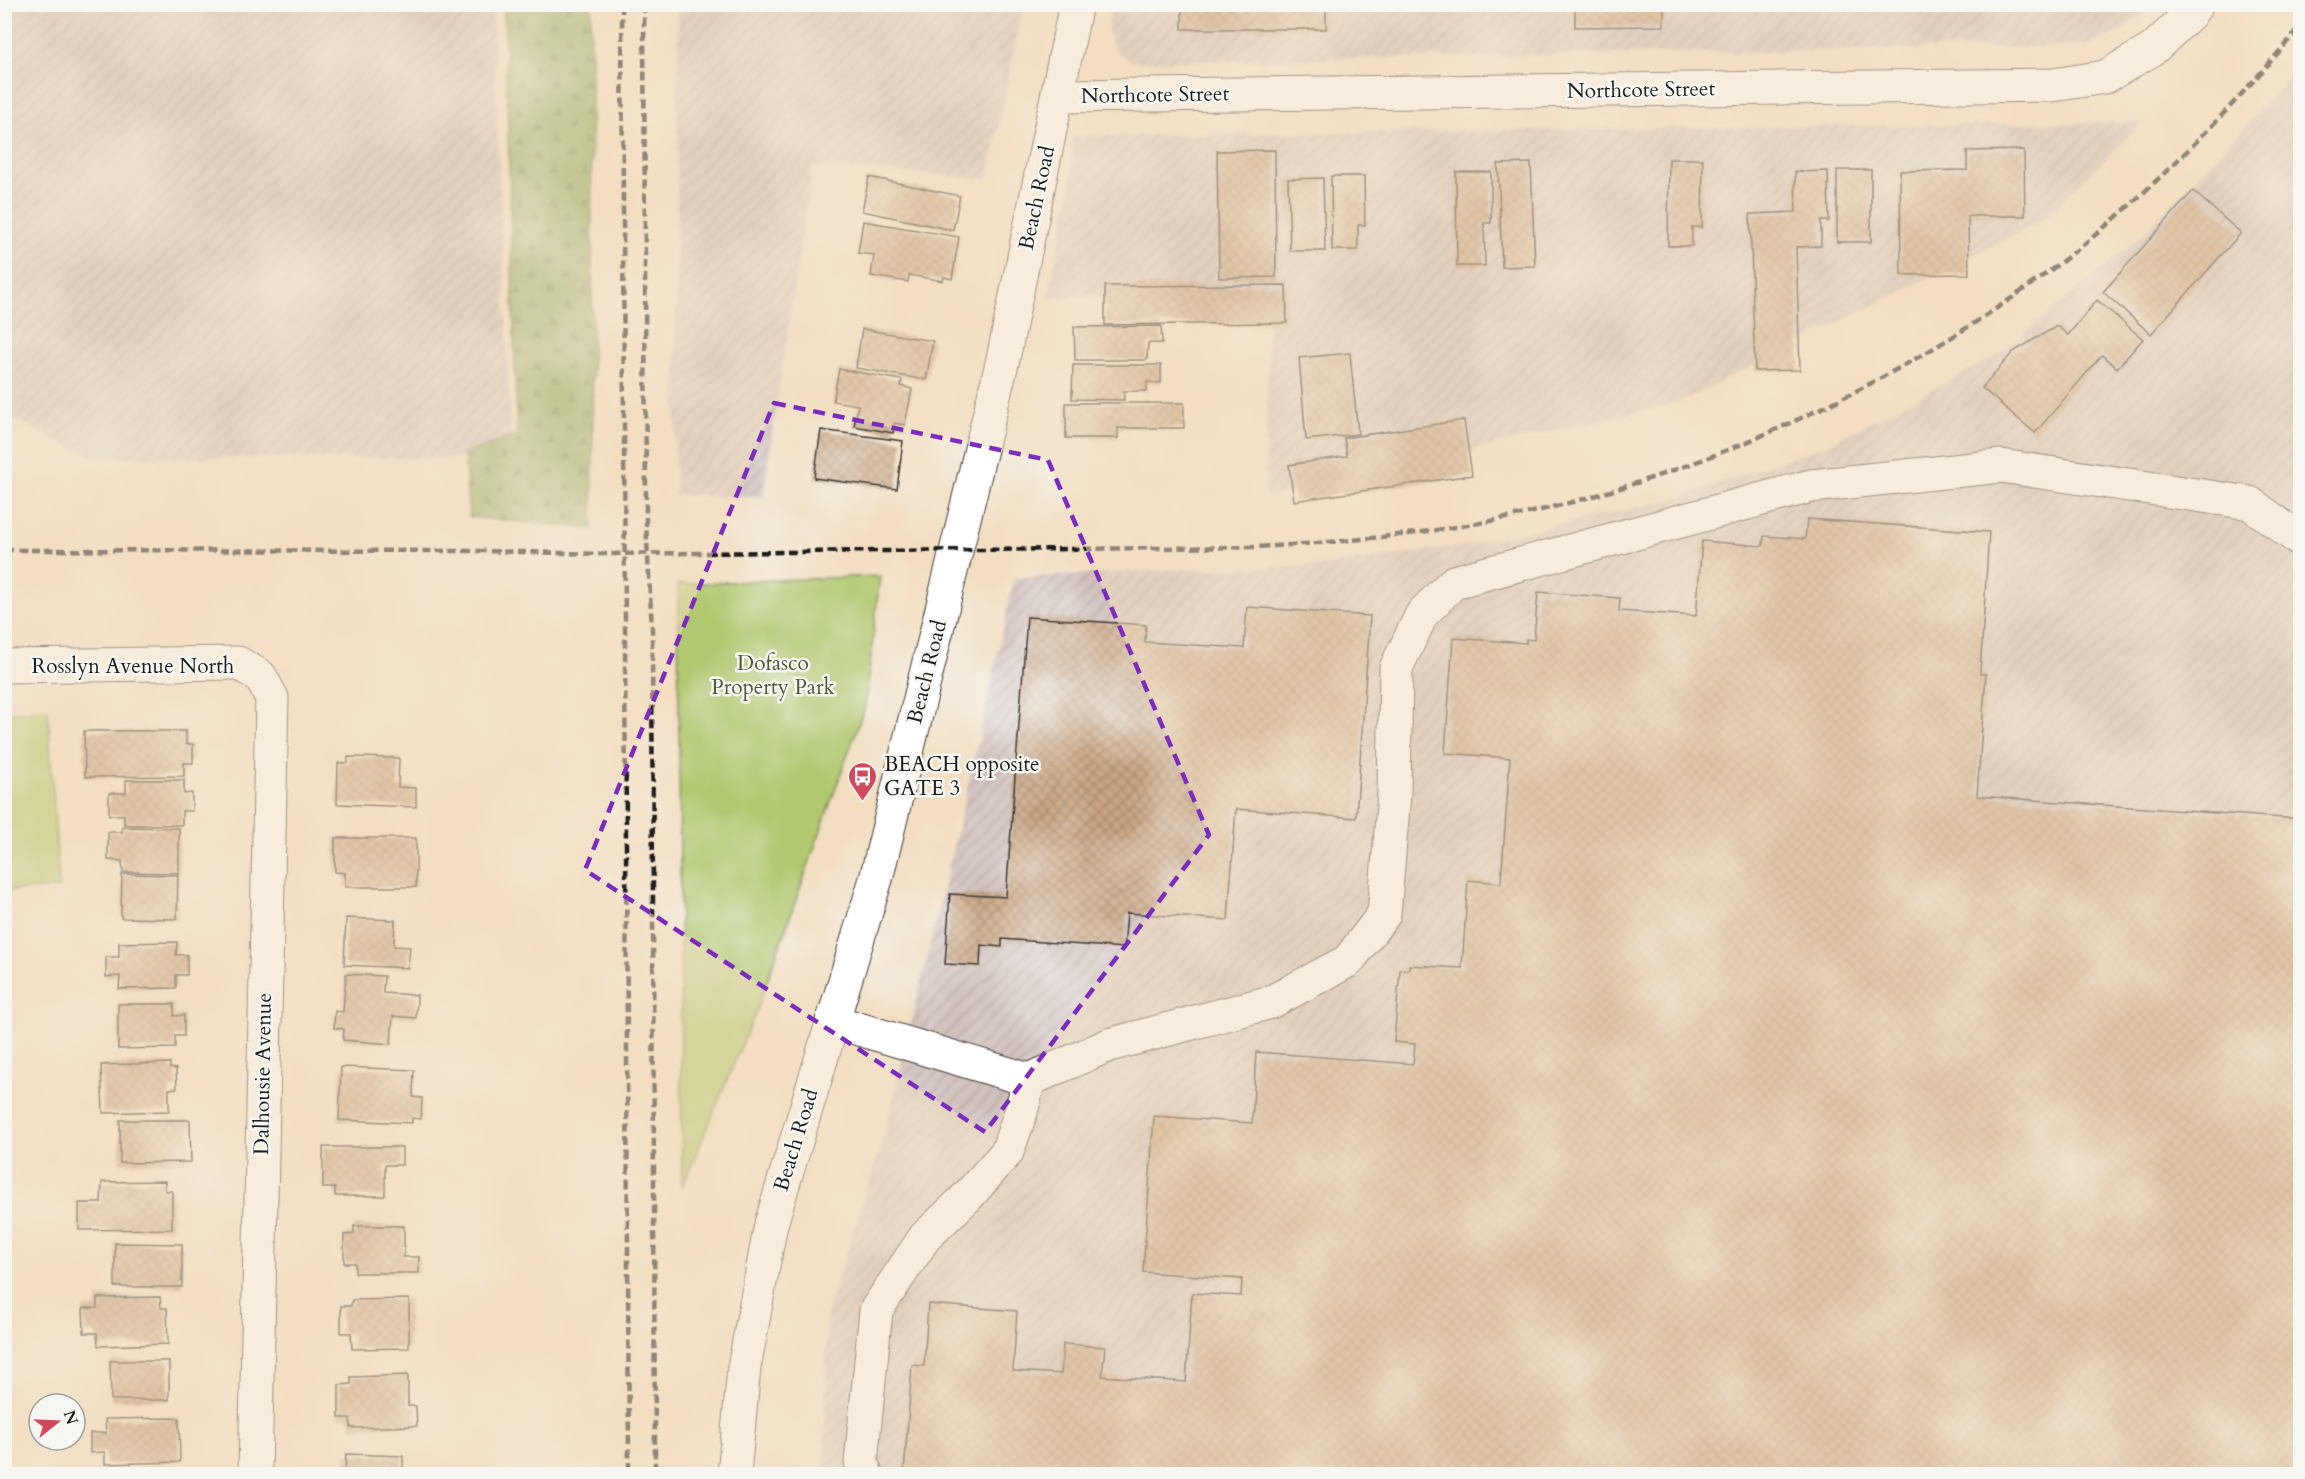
<svg xmlns="http://www.w3.org/2000/svg" width="2305" height="1479" viewBox="0 0 2305 1479" font-family="Cardo,serif">
<style>
.industrial{fill:url(#industrial-furrows)}
.forest{fill:url(#forest-firs);stroke:#54643e;stroke-width:1.5}
.park{fill:#b0c86e;stroke:#667245;stroke-width:1.5}
.building{fill:url(#building-cross-hatch)}
.lines{fill:none;stroke-linecap:round;stroke-linejoin:round}
.minor-casing{stroke:#3c3935;stroke-width:35}
.minor{stroke:#fff;stroke-width:33}
.rail{stroke:#1c1c1c;stroke-width:4.5;stroke-dasharray:9 4.5;stroke-linecap:butt}
.marked{fill:none;stroke:#7b2cbf;stroke-width:4.5;stroke-dasharray:12 8;stroke-linejoin:round}
.labels{text-anchor:middle;dominant-baseline:central;stroke-width:5;stroke-linejoin:round;paint-order:stroke}
.street-label{font-size:21px;fill:#1c1c1c;stroke:#f6f6f2}
.park-label{font-size:21px;fill:#505839;stroke:#f6f6f2}
.poi-label{font-size:21px;fill:#1c1c1c;stroke:#f6f6f2;text-anchor:start}
</style>
<defs>
<pattern id="industrial-furrows" width="10" height="10" patternUnits="userSpaceOnUse" patternTransform="scale(1.5)"><rect width="10" height="10" fill="#d0c0bc"/><path d="M-1 1l2-2M0 10L10 0M9 11l2-2" fill="none" stroke="#b2a4a1"/></pattern>
<pattern id="forest-firs" width="22" height="20" patternUnits="userSpaceOnUse" patternTransform="scale(1.5)"><rect width="22" height="20" fill="#8cac61"/><path d="M5 1l3.5 6h-7zM16 11l3.5 6h-7z" fill="#728b4f"/></pattern>
<pattern id="building-cross-hatch" width="8" height="8" patternUnits="userSpaceOnUse" patternTransform="scale(1.5)"><rect width="8" height="8" fill="#cca682"/><path d="M0 0l8 8M0 8l8-8" fill="none" stroke="#a5866a"/></pattern>
</defs>
<rect width="100%" height="100%" fill="#f6f6f2"/>
<filter id="ink" filterUnits="userSpaceOnUse"><feTurbulence type="fractalNoise" baseFrequency=".0167" numOctaves="2"/><feDisplacementMap in="SourceGraphic" scale="12" xChannelSelector="R" yChannelSelector="G"/><feConvolveMatrix kernelMatrix="1 2 1 2 8 2 1 2 1" color-interpolation-filters="sRGB"/></filter>
<filter id="wash" filterUnits="userSpaceOnUse"><feTurbulence type="fractalNoise" baseFrequency=".008" numOctaves="4" result="noise"/><feDisplacementMap in="SourceGraphic" scale="24" xChannelSelector="R" yChannelSelector="G"/><feGaussianBlur stdDeviation="1.35" result="paint"/><feColorMatrix in="noise" values="0 0 0 0 0 0 0 0 0 0 0 0 0 0 0 0 0 1.4 0 .05"/><feComposite in="paint" operator="in"/></filter>
<g filter="url(#wash)">
<rect width="100%" height="100%" fill="#f3dec1"/>
<g class="industrial">
<polygon points="1113,4 2150,5 2145,12 2119,32 2087,45 2054,47 1144,62 1132,61 1122,56 1113,47 1109,36 1108,24"/>
<polygon points="4,5 492,5 512,459 93,457 5,415"/>
<polygon points="678,5 1023,5 988,179 812,166 763,497 675,495"/>
<polygon points="2300,64 2300,1474 824,1474 827,1312 887,1126 979,739 1014,578 1166,570 1317,566 1460,546 1671,500 1828,444 1998,355 2144,234 2283,86"/>
<polygon points="2143,122 2040,222 1680,402 1265,498 1270,288 1048,298 1071,188 1072,136"/>
</g>
<polygon class="forest" points="504,5 591,5 593,529 469,517 464,454 517,435"/>
<g class="park">
<polygon points="880,576 865,706 758,1006 682,1188 678,584"/>
<polygon points="48,709 59,888 5,891 5,713"/>
</g>
<g id="blocks">
<g class="building">
<rect x="1182" y="4" width="144" height="25"/>
<polygon points="1575,4 1664,4 1664,26 1575,27"/>
<polygon points="1275,150 1276,277 1219,278 1217,151"/>
<polygon points="2024,150 2025,216 1968,216 1969,274 1901,275 1900,171 1967,170 1967,151"/>
<polygon points="1669,159 1703,159 1702,227 1692,227 1692,246 1668,246"/>
<polygon points="1531,163 1535,266 1502,267 1498,164"/>
<rect x="1837" y="170" width="34" height="72"/>
<polygon points="1828,171 1829,221 1821,221 1821,246 1796,247 1800,370 1755,371 1750,214 1796,212 1795,172"/>
<polygon points="1456,172 1491,172 1491,223 1484,223 1485,266 1457,266"/>
<polygon points="1331,176 1364,176 1365,225 1358,225 1358,250 1332,250"/>
<polygon points="869,177 960,196 953,230 862,211"/>
<polygon points="1323,178 1325,251 1290,251 1288,179"/>
<polygon points="2193,191 2241,233 2151,334 2103,292"/>
<polygon points="863,221 959,237 952,279 944,277 943,281 909,275 908,282 871,276 874,255 858,253"/>
<polygon points="1286,285 1287,323 1105,325 1105,286"/>
<polygon points="2097,300 2143,339 2117,368 2102,355 2035,433 1982,388 2013,352 2057,326 2068,335"/>
<polygon points="1161,326 1162,343 1148,343 1147,360 1075,360 1074,327"/>
<polygon points="862,329 933,341 926,380 856,368"/>
<polygon points="1350,353 1358,434 1306,440 1299,358"/>
<polygon points="1073,365 1161,365 1161,383 1147,382 1147,391 1124,391 1124,400 1072,399"/>
<polygon points="839,369 902,380 901,386 912,389 905,425 895,423 893,433 854,426 858,405 833,401"/>
<polygon points="1066,403 1184,403 1184,428 1118,428 1118,438 1066,438"/>
<polygon points="1464,420 1472,475 1294,501 1289,465 1347,456 1344,438"/>
<polygon points="821,430 903,441 897,489 814,478"/>
<polygon points="1807,519 1989,532 1980,674 1986,674 1977,796 2300,819 2300,1474 904,1474 912,1365 924,1366 928,1304 1017,1311 1013,1371 1061,1374 1063,1344 1105,1347 1102,1376 1186,1382 1192,1293 1241,1296 1242,1279 1143,1272 1154,1116 1252,1123 1256,1052 1413,1064 1415,1044 1394,1042 1400,969 1409,970 1409,965 1462,968 1468,880 1501,883 1510,758 1445,753 1453,638 1526,643 1526,639 1534,640 1538,592 1620,598 1619,611 1696,616 1702,541 1763,546 1764,536 1805,539"/>
<polygon points="1247,607 1370,616 1356,818 1236,809 1228,920 1127,913 1124,948 1002,939 1002,947 981,945 980,966 945,964 950,894 1006,897 1027,617 1146,625 1145,642 1244,648"/>
<polygon points="84,731 186,731 186,744 193,744 193,763 184,763 184,776 85,777"/>
<polygon points="348,757 399,758 398,787 416,788 416,807 337,804 338,763 348,763"/>
<polygon points="126,780 184,780 184,794 192,793 192,811 182,811 182,825 124,825 124,815 109,815 109,793 126,793"/>
<polygon points="122,827 179,828 179,873 123,872 122,861 108,860 108,832 122,832"/>
<polygon points="335,838 416,838 416,887 345,887 345,873 335,872"/>
<polygon points="122,874 178,875 177,919 121,918"/>
<polygon points="346,918 395,920 394,946 410,947 408,968 344,965"/>
<polygon points="177,942 176,955 187,955 187,975 176,975 176,988 119,989 120,976 106,977 106,957 119,957 119,943"/>
<polygon points="346,974 384,976 383,993 417,995 416,1018 393,1016 391,1044 343,1040 344,1029 334,1028 335,1011 343,1012"/>
<polygon points="118,1004 174,1004 174,1016 184,1015 184,1036 175,1036 175,1048 118,1049"/>
<polygon points="170,1063 170,1068 176,1069 177,1088 169,1089 169,1111 103,1113 101,1065"/>
<polygon points="341,1067 414,1070 413,1097 422,1098 421,1119 412,1118 412,1123 339,1120"/>
<polygon points="120,1120 190,1120 191,1162 120,1163"/>
<polygon points="323,1147 402,1147 402,1165 385,1165 385,1196 335,1196 335,1188 323,1188"/>
<polygon points="165,1181 165,1191 172,1191 172,1229 79,1230 79,1203 101,1203 102,1182"/>
<polygon points="354,1226 404,1226 404,1257 419,1257 419,1273 355,1273 355,1263 344,1263 344,1235 354,1234"/>
<polygon points="115,1243 182,1244 182,1287 115,1287"/>
<polygon points="160,1297 161,1308 167,1308 168,1344 98,1346 97,1333 84,1333 83,1308 97,1308 97,1298"/>
<polygon points="409,1299 409,1348 352,1349 351,1333 341,1333 341,1306 351,1306 352,1300"/>
<polygon points="110,1361 169,1361 169,1400 111,1400"/>
<polygon points="408,1375 408,1406 416,1406 417,1426 351,1428 350,1418 339,1418 339,1385 351,1384 351,1377"/>
<polygon points="179,1418 180,1462 105,1464 105,1452 90,1453 90,1433 106,1433 105,1419"/>
<polygon points="346,1454 403,1456 403,1474 345,1474"/>
</g>
</g>
</g>
<g filter="url(#ink)">
<use href="#blocks" fill-opacity="0" stroke="#3c3935" stroke-width="1.5"/>
<g class="lines">
<defs>
<g id="minor">
<polyline points="1059,96 2053,85 2105,77 2153,49 2189,15 2197,4"/>
<polyline points="4,666 238,663 260,676 272,698 255,1474"/>
<polyline points="832,1021 1029,1080 1021,1112 1007,1152 967,1197 925,1237 876,1310 861,1462 866,1474"/>
<polyline points="1029,1080 1109,1045 1271,1002 1348,961 1384,914 1394,794 1396,668 1422,614 1454,582 1811,486 2001,466 2250,503 2300,540"/>
<polyline points="734,1474 744,1368 771,1224 876,879 1003,359 1076,4"/>
</g>
</defs>
<use href="#minor" class="minor-casing"/>
<use href="#minor" class="minor"/>
<g class="rail">
<polyline points="622,4 629,1474"/>
<polyline points="644,4 646,523 652,629 655,1474"/>
<path d="M 4,550 L 481,551 L 603,554 L 1255,547 C 1336,543 1416,535 1496,520 C 1700,479 1920,376 2083,245 C 2163,180 2234,106 2300,27"/>
</g>
</g>
</g>
<path d="M0 0H2305V1479H0ZM 774,403 L 1048,460 L 1209,835 L 985,1132 L 585,870 Z" fill="#f3dec1" fill-opacity=".55" fill-rule="evenodd"/>
<path class="marked" d="M 774,403 L 1048,460 L 1209,835 L 985,1132 L 585,870 Z"/>
<defs>
<symbol id="bus-pin" viewBox="-11 -11 22 30"><path d="M0 17L-7.5 6A9.5 9.5 0 1 1 7.5 6Z" fill="#d1495b" stroke="#f6f6f2"/><path d="M-5-6H5V4H4V6H2V4H-2V6H-4V4H-5ZM-3.5-4V0h7V-4ZM-3.5 1.2v1.5H-2V1.2ZM2 1.2v1.5H3.5V1.2Z" fill="#fff"/></symbol>
</defs>
<g fill-rule="evenodd">
<use href="#bus-pin" x="846" y="760" width="33" height="45"/>
</g>
<g class="labels">
<g class="street-label">
<text transform="translate(1641 90) rotate(-1)">Northcote Street</text>
<text transform="translate(1155 95) rotate(-1)">Northcote Street</text>
<text transform="translate(1037 198) rotate(-78)">Beach Road</text>
<text x="133" y="666">Rosslyn Avenue North</text>
<text transform="translate(927 672) rotate(-76)">Beach Road</text>
<text transform="translate(263 1074) rotate(-89)">Dalhousie Avenue</text>
<text transform="translate(796 1140) rotate(-73)">Beach Road</text>
</g>
<g class="park-label">
<text x="773" y="663">Dofasco<tspan x="773" dy="24">Property Park</tspan></text>
</g>
<g class="poi-label">
<text x="884" y="764">BEACH opposite<tspan x="884" dy="24">GATE 3</tspan></text>
</g>
</g>
<rect width="2305" height="1479" fill="none" stroke="#f6f6f2" stroke-width="24"/>
<g transform="translate(57 1422) rotate(72)"><circle r="28" fill="#f6f6f2" stroke="#9f9f9c" stroke-width="1.5"/>
<path d="M0-4.5L10 22L0 15L-10 22Z" fill="#d1495b"/>
<text y="-9" font-size="16" font-weight="bold" text-anchor="middle" fill="#1c1c1c">N</text>
</g>
</svg>
